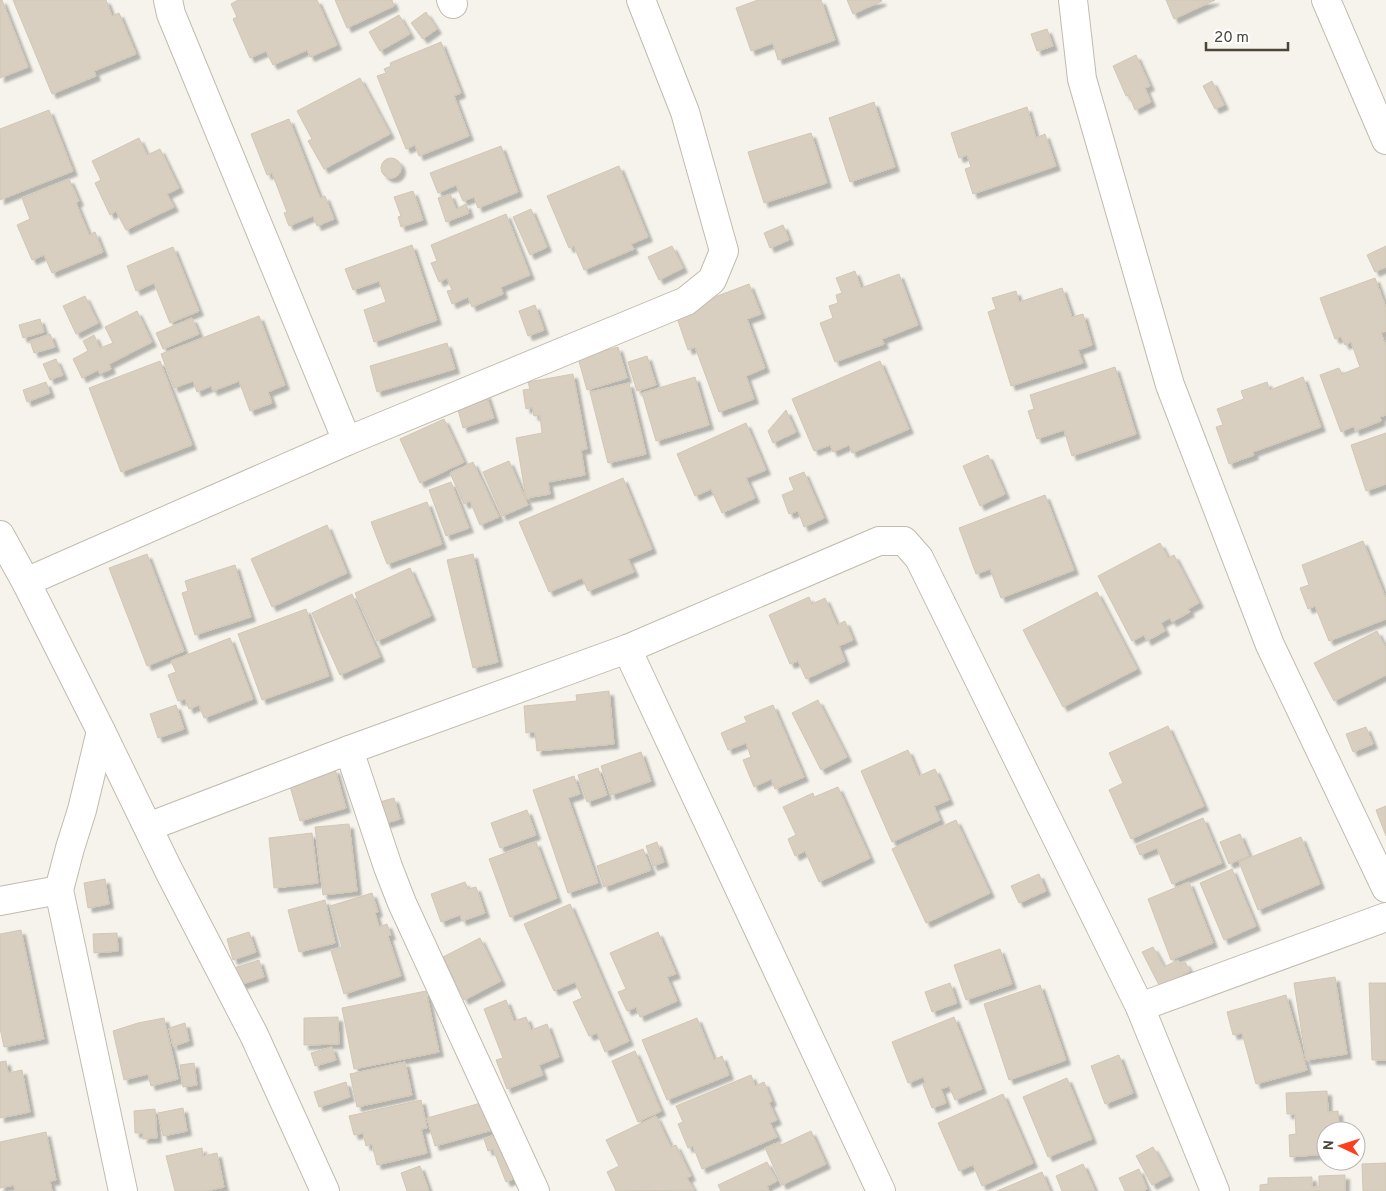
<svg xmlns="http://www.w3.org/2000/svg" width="1386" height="1191" viewBox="0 0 1386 1191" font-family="Overpass,sans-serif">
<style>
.building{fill:#d8cfc1;stroke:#d3c7b4;filter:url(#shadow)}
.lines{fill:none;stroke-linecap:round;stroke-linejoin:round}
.minor-casing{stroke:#c2bbae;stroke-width:30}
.minor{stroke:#fff;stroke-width:28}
</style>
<defs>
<filter id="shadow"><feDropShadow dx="4.5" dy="4.5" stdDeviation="1" flood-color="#0004"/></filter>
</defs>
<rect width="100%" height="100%" fill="#f6f3ec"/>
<g class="building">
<polygon points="0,0 2,0 28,67 0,78"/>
<polygon points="13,0 106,0 112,16 119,13 136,54 94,71 96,76 52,94"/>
<polygon points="238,0 317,0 337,45 310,57 307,50 273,65 266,51 250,58 233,19 237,17 231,4"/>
<polygon points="335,0 392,0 394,6 347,28"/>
<polygon points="758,0 821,0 835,40 778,60 773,43 751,51 736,8"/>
<polygon points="847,0 881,0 882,1 853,14"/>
<polygon points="1166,0 1215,0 1174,19"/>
<polygon points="426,12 437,29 423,39 411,23"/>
<polygon points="399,15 410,34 380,51 369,32"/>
<polygon points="1047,29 1053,46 1037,51 1031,34"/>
<polygon points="441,42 461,93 454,96 469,136 419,156 415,145 406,149 377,76 386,73 384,69 391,66 390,63"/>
<polygon points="1136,55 1150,86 1145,88 1151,102 1135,110 1129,95 1126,96 1113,66"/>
<polygon points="360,78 390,134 324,169 308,141 312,139 297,111"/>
<polygon points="1212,81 1224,105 1215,109 1203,86"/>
<polygon points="874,102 895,167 850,182 829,118"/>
<polygon points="1027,107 1036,138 1045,134 1056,166 973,194 965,169 971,167 967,155 959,158 951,133"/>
<polygon points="49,110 73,171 0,200 0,129"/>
<polygon points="289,119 320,198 325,196 334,219 317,226 313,216 289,226 284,213 287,212 272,173 267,175 251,134"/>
<polygon points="811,133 827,183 764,203 748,152"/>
<polygon points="139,138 147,155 160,149 179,188 167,194 174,207 126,230 116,211 110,215 95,183 101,180 92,161"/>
<polygon points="501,146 518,192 478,208 474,197 463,201 456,185 438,193 430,173"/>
<circle cx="391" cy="168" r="10"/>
<polygon points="619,166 648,237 631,244 634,249 584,270 574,246 569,248 547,196"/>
<polygon points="69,179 79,201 76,203 89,235 95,232 103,252 52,273 44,255 32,260 17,225 30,219 22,198"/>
<polygon points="413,191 423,220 401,227 398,217 401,216 394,197"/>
<polygon points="450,194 456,209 466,204 469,213 446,222 438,198"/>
<polygon points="531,209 547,247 530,255 513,217"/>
<polygon points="506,214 530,275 501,287 503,294 472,307 468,297 452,304 447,291 452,290 447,278 439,282 431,263 437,261 431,245"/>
<polygon points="783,225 789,240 770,248 764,233"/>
<polygon points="412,245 437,320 374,342 364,310 386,302 379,281 353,290 345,269"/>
<polygon points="672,246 683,268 659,280 648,257"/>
<polygon points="1386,246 1386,267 1375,272 1367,255"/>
<polygon points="173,247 199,311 170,323 154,283 136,291 127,266"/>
<polygon points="855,271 861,288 899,274 918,325 882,339 884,344 835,362 820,323 833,318 829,306 838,303 836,295 842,293 836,278"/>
<polygon points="1375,278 1386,308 1386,331 1381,333 1386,346 1386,415 1380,417 1381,421 1355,431 1354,426 1341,432 1320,375 1339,368 1342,374 1360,367 1351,342 1345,345 1341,337 1335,339 1320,298"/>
<polygon points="749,284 761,314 747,319 765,368 746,376 754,399 719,412 695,347 688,350 675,312"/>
<polygon points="1062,288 1072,317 1083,314 1092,345 1078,350 1083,363 1011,386 988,312 996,309 992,298 1016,291 1019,302"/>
<polygon points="85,296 98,323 76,334 63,306"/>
<polygon points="535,305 544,330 528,336 519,311"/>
<polygon points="137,311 152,342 109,364 111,369 100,374 98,370 82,378 73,359 88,351 83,341 94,335 100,348 113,343 105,327"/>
<polygon points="259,316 285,385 268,392 272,403 250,411 239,381 213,391 211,386 197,392 193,381 174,388 161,354"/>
<polygon points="192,318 199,334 163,349 156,333"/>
<polygon points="40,319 44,332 23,338 19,325"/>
<polygon points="50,334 55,347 34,353 30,341"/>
<polygon points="447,343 455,369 377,392 370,366"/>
<polygon points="618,347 627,378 587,390 578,358"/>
<polygon points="647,356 656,385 637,391 628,362"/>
<polygon points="56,359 63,375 50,380 43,364"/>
<polygon points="160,361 192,445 121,472 89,388"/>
<polygon points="880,361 909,429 852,453 849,445 833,452 830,445 814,451 792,399"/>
<polygon points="1115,367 1136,434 1072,456 1064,430 1037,439 1028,411 1034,409 1030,395"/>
<polygon points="573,374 587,449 581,450 585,475 548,482 550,494 526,498 516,438 542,433 540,415 534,416 532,407 526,409 523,390 530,389 528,382"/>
<polygon points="695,377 709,425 656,441 642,393"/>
<polygon points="1303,377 1321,427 1253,452 1254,455 1229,464 1216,427 1223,425 1217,409 1244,399 1241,391 1267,382 1270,390"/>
<polygon points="46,382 50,393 27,402 23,390"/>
<polygon points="629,383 646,454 608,463 590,392"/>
<polygon points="486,394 494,418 463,428 456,403"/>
<polygon points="786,410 796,432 773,443 768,431"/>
<polygon points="444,419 464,462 420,483 400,439"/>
<polygon points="746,423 766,470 746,478 755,498 722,513 711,489 695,496 677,454"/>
<polygon points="1386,433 1386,484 1366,491 1351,445"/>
<polygon points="988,455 1005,494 980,506 963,466"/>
<polygon points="509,461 528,505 502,516 483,472"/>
<polygon points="473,462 499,517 480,525 470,501 464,504 450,473"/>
<polygon points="804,472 824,518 804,527 798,511 789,514 782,495 794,490 789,478"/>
<polygon points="623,478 652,549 628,559 634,572 588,591 582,578 549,592 519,522"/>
<polygon points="451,482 469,528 446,536 429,490"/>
<polygon points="1045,495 1074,570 1001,598 990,569 976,574 959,528"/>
<polygon points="427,502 442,544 387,564 371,522"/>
<polygon points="327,525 347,573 272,607 251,559"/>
<polygon points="1363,541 1386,599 1386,619 1329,641 1315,606 1308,609 1300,588 1309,585 1302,565"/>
<polygon points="1160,543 1168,558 1174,555 1199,603 1188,609 1190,612 1172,622 1170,618 1161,623 1165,631 1147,641 1144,635 1132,641 1098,576"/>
<polygon points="147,554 184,651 147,666 109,568"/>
<polygon points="473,554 498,662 473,668 447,560"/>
<polygon points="235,565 251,617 195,635 182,593 188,591 185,581"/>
<polygon points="410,568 431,616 377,641 355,593"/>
<polygon points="1097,592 1137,669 1063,707 1023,630"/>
<polygon points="352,594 380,657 340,675 312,613"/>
<polygon points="809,597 812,604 825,598 837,625 845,621 853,640 839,646 845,661 806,679 798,661 790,664 769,615"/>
<polygon points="306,609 329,676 262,700 238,634"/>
<polygon points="1377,631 1386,649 1386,675 1334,701 1314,663"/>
<polygon points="230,638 253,699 204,718 199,705 189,709 185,699 178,701 168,675 176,672 171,661"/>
<polygon points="609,691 614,744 537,751 535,732 526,733 524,706 577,701 576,695"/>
<polygon points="818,700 847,757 821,770 792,713"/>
<polygon points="176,705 184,729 158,738 150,714"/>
<polygon points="773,705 804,777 775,789 771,779 754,787 743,760 751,757 746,743 728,750 721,733 747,722 744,717"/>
<polygon points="1168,726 1204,806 1131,839 1109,790 1123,783 1109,753"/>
<polygon points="1366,727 1373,744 1353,752 1346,734"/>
<polygon points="908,750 919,776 935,769 949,800 934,806 940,820 892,842 861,771"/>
<polygon points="641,752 651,781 611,795 601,766"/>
<polygon points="598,768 607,795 587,802 578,775"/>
<polygon points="335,769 346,808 300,821 289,783"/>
<polygon points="574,776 580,794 568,798 598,883 568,893 533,790"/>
<polygon points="838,787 870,858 819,882 805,851 795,856 788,839 796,835 783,807 813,793 814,797"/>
<polygon points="394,798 400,819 383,824 376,803"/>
<polygon points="1386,806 1386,836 1376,810"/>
<polygon points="527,810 536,835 500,848 491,823"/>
<polygon points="1203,818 1222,863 1172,884 1157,848 1140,855 1136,846"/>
<polygon points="956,820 990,893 926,923 892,849"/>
<polygon points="349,824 357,891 323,895 315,827"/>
<polygon points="312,833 318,883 274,888 269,838"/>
<polygon points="1240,834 1249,856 1229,864 1220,842"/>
<polygon points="1301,837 1320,884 1258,910 1239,862"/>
<polygon points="536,842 557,898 510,917 489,859"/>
<polygon points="657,842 664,862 653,866 646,846"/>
<polygon points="643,849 651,870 604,887 597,866"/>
<polygon points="1232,869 1256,926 1224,940 1200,883"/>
<polygon points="1039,874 1046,891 1019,903 1011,886"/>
<polygon points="105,879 109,904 88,908 84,883"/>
<polygon points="465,882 468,889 476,887 485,913 462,921 460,915 441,922 431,894"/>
<polygon points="1189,882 1213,943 1171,960 1148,899"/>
<polygon points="372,893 378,912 375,913 379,927 387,924 391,935 388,936 401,976 344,994 331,951 342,947 330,906"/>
<polygon points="325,900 335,943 299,952 288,910"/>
<polygon points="570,904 629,1041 605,1052 597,1033 589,1036 573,1002 582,998 575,982 554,991 524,924"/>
<polygon points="21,930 44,1039 4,1047 0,1028 0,934"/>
<polygon points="249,932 256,952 233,960 227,939"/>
<polygon points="658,932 676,974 667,977 677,1001 640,1017 636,1007 627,1011 618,992 626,989 610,953"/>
<polygon points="117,933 118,951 94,953 93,934"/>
<polygon points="480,938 501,981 464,1000 443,957"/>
<polygon points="1153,947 1164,967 1178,960 1181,964 1185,962 1190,971 1160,987 1142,952"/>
<polygon points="1000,949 1012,984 966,1000 954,965"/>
<polygon points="259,960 264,977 240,985 234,968"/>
<polygon points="1335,977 1347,1054 1306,1060 1294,983"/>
<polygon points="950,983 957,1003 932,1012 925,992"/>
<polygon points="1369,983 1386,983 1386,1060 1372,1060"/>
<polygon points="1040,985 1066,1060 1009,1080 984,1004"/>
<polygon points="426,991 439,1052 354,1069 342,1008"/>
<polygon points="1286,995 1307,1070 1256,1084 1242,1033 1233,1035 1227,1012"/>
<polygon points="506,1000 514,1021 526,1017 531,1030 547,1024 559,1057 539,1065 543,1075 507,1089 496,1060 503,1058 484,1009"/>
<polygon points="338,1017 339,1044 304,1045 304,1018"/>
<polygon points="954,1017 982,1089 955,1100 949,1086 941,1089 946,1103 932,1108 923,1085 926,1083 923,1077 908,1083 892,1042"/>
<polygon points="164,1018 178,1079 151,1086 148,1074 124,1080 113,1031 138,1023"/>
<polygon points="697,1018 714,1060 722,1056 729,1075 667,1100 642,1040"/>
<polygon points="185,1023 189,1041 173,1046 169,1028"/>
<polygon points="332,1047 336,1060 315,1066 311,1053"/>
<polygon points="635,1051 661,1111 638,1122 612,1061"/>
<polygon points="1119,1055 1133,1093 1105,1104 1091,1066"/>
<polygon points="6,1061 8,1073 22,1070 30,1112 0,1118 0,1062"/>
<polygon points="405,1062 412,1095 357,1107 350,1074"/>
<polygon points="194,1063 197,1085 183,1087 180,1065"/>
<polygon points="751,1075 755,1086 764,1082 772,1101 769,1103 777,1120 770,1123 777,1137 702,1169 693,1146 688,1148 678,1124 683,1122 676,1106"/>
<polygon points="1067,1078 1092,1139 1048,1157 1023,1097"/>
<polygon points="346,1082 350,1097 319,1107 314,1092"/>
<polygon points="1327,1091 1328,1112 1338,1111 1339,1127 1334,1129 1334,1131 1326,1131 1326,1154 1290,1157 1289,1135 1296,1134 1295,1114 1287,1114 1286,1093"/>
<polygon points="1003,1094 1033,1163 982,1186 973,1165 959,1171 938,1123"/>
<polygon points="421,1100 427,1128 421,1129 427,1153 377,1165 372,1144 366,1146 363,1133 354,1135 349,1116"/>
<polygon points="488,1101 496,1129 435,1146 427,1118"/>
<polygon points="183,1108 187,1131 163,1136 158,1113"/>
<polygon points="155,1109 157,1138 143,1139 143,1133 135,1133 134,1111"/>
<polygon points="656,1116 671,1147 676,1145 691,1176 687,1178 694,1190 616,1191 607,1172 619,1166 606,1140"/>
<polygon points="507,1130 524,1175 506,1182 493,1149 488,1151 484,1139"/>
<polygon points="811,1131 826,1164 782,1185 765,1148 779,1142 781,1145"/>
<polygon points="46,1132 56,1180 50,1181 52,1191 15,1191 14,1185 0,1188 0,1142"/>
<polygon points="1153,1147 1169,1176 1152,1185 1136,1156"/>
<polygon points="202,1148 203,1156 217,1153 224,1187 206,1191 175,1191 166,1156"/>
<polygon points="767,1162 777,1181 767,1186 769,1191 721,1191 718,1185"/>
<polygon points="1386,1163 1386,1191 1363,1191 1362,1164"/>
<polygon points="1083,1164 1095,1191 1062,1191 1056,1176"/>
<polygon points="420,1166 429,1191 407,1191 401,1173"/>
<polygon points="1139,1169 1147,1189 1143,1191 1125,1191 1119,1178"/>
<polygon points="1042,1172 1050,1191 997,1191"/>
<polygon points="1345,1175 1345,1191 1260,1191 1260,1185 1268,1184 1268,1178 1312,1177 1312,1187 1319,1187 1319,1176"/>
</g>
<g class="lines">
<defs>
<g id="minor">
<polyline points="168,0 171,14 347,441"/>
<polyline points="451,0 453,4"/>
<polyline points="1073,0 1082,79 1170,385 1270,645 1386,888"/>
<polyline points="1326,0 1386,140"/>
<polyline points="0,535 26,582 101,731 169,871 254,1035 325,1191"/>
<polyline points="26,582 347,441 686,301 712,280 724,251 685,112 641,0"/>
<polyline points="627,649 881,1191"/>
<polyline points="101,731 82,810 70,848 59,890 123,1191"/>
<polyline points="349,750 388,867 402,903 535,1191"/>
<polyline points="148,827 349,750 627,649 879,541 904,541 919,558 1140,1007 1215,1191"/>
<polyline points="0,901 59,890"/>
<polyline points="1140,1007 1386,917"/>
</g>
</defs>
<use href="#minor" class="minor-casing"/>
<use href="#minor" class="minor"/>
</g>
<g transform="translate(1341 1146) rotate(274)"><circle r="24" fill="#ffffff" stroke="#b7b4b0"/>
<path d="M0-4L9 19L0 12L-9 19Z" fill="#fc3f1d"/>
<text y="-8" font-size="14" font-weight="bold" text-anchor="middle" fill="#4b4439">N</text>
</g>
<path d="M1206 42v8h82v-8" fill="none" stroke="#4b4439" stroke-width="2.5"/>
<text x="1214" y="42" font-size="15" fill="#4b4439" stroke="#ffffff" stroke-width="4" paint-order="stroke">20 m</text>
</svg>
